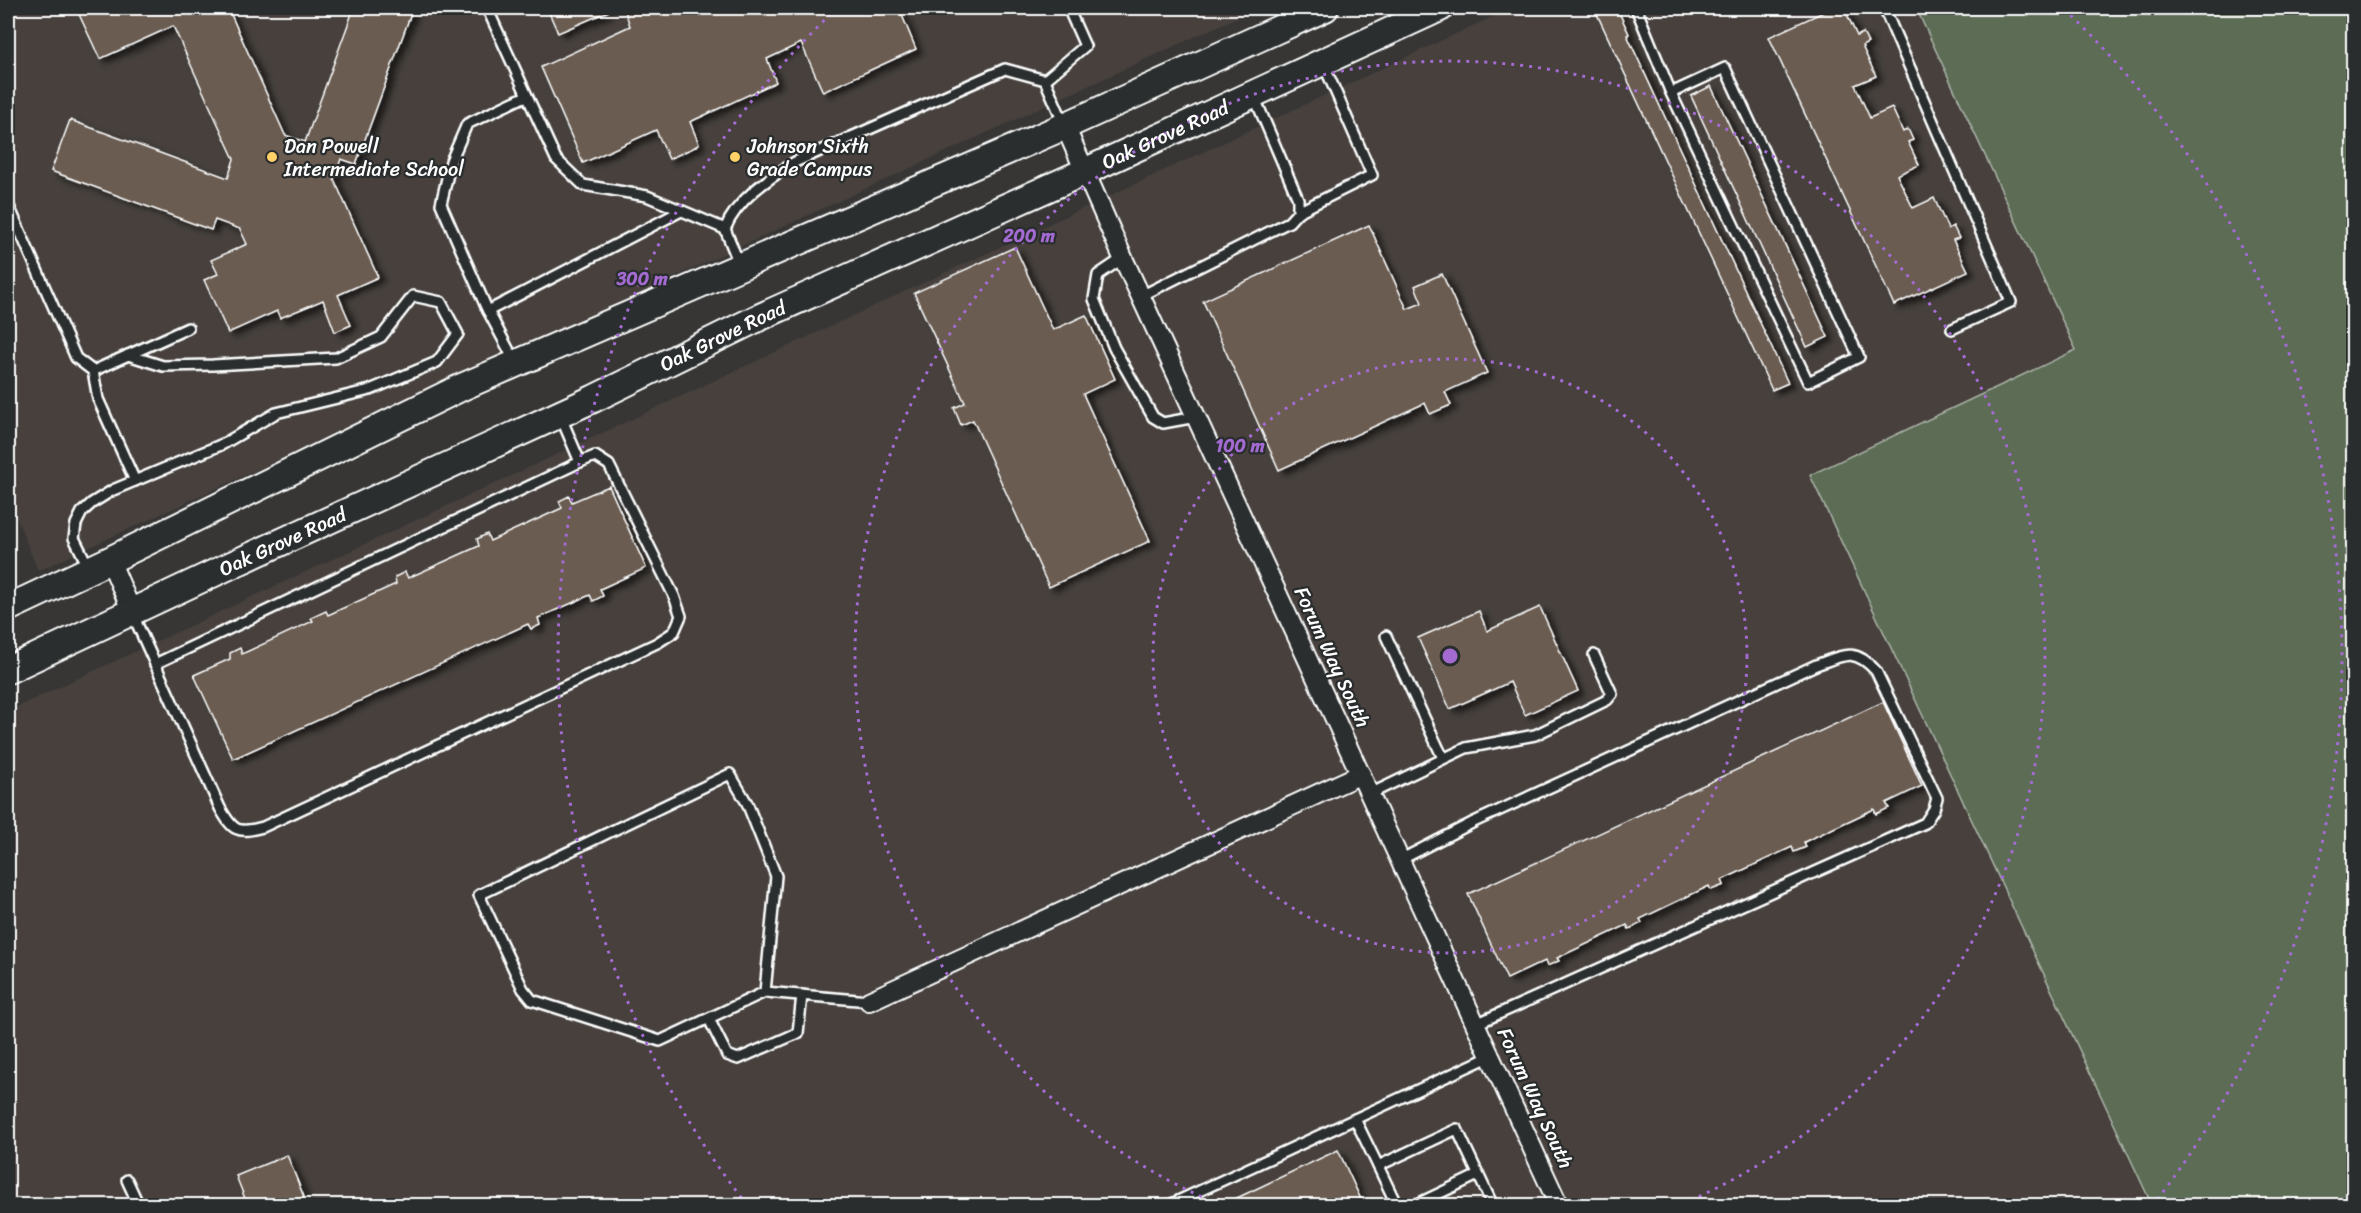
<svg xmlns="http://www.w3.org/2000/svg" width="2361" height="1213" viewBox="0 0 2361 1213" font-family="Sriracha,sans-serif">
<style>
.built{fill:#46413d}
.green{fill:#5c6c55;stroke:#aeb6aa;stroke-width:1.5}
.building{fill:#6a5c51;stroke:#fff;stroke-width:1.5;filter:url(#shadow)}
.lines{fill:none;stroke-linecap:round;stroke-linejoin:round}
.lane-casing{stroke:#fff;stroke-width:14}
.street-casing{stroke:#fff;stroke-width:22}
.secondary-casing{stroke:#fff;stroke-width:30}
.lane{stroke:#2a2d2e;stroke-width:9}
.street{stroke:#2a2d2e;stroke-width:18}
.secondary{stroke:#2a2d2e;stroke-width:26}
.ring{fill:none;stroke:#a36bd2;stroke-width:3;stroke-dasharray:3 6}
.poi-dot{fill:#ffd166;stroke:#2a2d2e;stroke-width:2}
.labels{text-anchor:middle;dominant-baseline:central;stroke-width:4.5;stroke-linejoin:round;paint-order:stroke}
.street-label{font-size:20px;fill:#fff;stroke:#2a2d2e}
.poi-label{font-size:20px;fill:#fff;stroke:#2a2d2e;text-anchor:start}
.centre{fill:#a36bd2;stroke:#2a2d2e;stroke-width:3}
.ring-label{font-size:18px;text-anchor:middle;font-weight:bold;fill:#a36bd2;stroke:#2a2d2e;stroke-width:4.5;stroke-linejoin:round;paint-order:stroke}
</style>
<defs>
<filter id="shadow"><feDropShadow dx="6" dy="4" stdDeviation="3" flood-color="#0009"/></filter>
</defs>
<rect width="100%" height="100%" fill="#373635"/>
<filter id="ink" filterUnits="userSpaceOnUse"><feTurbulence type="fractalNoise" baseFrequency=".0167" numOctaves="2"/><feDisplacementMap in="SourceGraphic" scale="12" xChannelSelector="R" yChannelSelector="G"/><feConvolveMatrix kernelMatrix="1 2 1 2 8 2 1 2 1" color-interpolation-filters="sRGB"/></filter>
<g filter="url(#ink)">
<g class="built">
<polygon points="8,8 1257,8 38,571 8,497"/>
<polygon points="1511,8 1916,8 2077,350 1810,475 2152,1205 8,1205 8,711"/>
</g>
<polygon class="green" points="1916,8 2353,8 2353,1205 2152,1205 1810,475 2076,350"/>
<g class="building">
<polygon points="76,8 228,8 285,135 305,142 354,8 413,8 356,164 341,159 334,179 378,277 338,295 351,325 335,332 323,300 280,318 277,311 228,333 204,280 218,274 211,260 247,244 240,229 215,220 211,230 51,171 70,120 228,178 234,159 173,26 100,59"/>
<polygon points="547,8 608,8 609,11 558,33"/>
<polygon points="624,8 899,8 916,49 823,92 801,43 767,59 776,82 690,122 699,144 693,148 669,159 656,130 583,163 541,67 630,26"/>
<polygon points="1610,8 1617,8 1629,34 1627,35 1788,383 1772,390 1597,14"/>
<polygon points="1832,8 1844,8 1857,36 1863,33 1868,43 1862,46 1876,76 1855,85 1870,118 1892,108 1903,132 1908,129 1913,140 1908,142 1919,165 1897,175 1913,208 1934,198 1948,229 1953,226 1959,238 1953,240 1968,271 1894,305 1769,37"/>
<polygon points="1711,86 1828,337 1807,347 1691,96"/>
<polygon points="1369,225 1407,309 1422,303 1415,286 1442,274 1487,373 1445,392 1451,405 1430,414 1425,403 1279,470 1203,301"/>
<polygon points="1015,247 1053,330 1086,315 1087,317 1115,379 1083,394 1150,541 1049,587 973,420 961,425 954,408 965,403 914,293"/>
<polygon points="609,486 646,568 600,589 603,596 593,601 590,595 538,618 540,625 531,629 528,624 233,759 194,675 230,659 230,653 240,648 242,654 313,621 311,618 326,611 328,615 396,584 395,577 405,572 408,578 479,546 477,539 487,534 490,541 562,508 559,501 569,496 572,502"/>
<polygon points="1540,607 1578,691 1525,715 1510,682 1450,709 1418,638 1479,611 1487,631"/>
<polygon points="1883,702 1922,786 1886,803 1889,808 1876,814 1874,809 1804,842 1806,847 1794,852 1792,847 1722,880 1724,885 1711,890 1709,886 1640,919 1642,923 1629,929 1627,925 1557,958 1559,961 1547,966 1545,961 1507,979 1468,894"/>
<polygon points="1338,1150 1364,1206 1220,1206"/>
<polygon points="287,1155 304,1197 285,1206 248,1206 236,1176"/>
</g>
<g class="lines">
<defs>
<g id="lane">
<polyline points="487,8 556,159 583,185 647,196 725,229"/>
<polyline points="1636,8 1671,93 1808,382 1859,357 1725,68 1671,93"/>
<polyline points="1884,8 2011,302 1952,329"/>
<polyline points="1045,80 1085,46 1068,8"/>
<polyline points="8,204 76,358 93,371 98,399 135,481"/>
<polyline points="1298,212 1372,175 1323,63"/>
<polyline points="1123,258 1098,275 1094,299 1114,348 1153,417 1163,423 1196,417"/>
<path d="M 740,266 L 725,229 C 737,199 768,179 795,162 L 1005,69 L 1045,80 L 1064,124"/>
<polyline points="1141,296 1289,222 1298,212 1298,199 1254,96"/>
<polyline points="488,311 681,211"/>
<polyline points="515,362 486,307 441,204 451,161 467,124 526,96"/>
<polyline points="93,371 188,328"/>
<polyline points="89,568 74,538 76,524 82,512 92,503 113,490 223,444 276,413 370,390 437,362 458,334 441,302 413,296 381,337 336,358 213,365 163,366 128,355"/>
<path d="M 133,615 L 220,808 C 233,831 237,834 263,827 L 657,643 L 674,632 L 681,616 L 674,596 L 609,465 L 595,456 L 580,462 L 560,415"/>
<polyline points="1386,636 1443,758"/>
<polyline points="155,664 580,462"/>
<polyline points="1370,794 1466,748 1535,735 1607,700 1612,694 1594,655"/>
<path d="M 1400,860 L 1474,822 L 1816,665 C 1844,655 1854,647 1876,671 L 1937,798 L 1934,809 L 1925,823 L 1476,1024"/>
<polyline points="765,992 776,876 747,803 730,774 479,895 523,989 532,1000 660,1041 765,992 869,1001"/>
<polyline points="709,1019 727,1055 738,1059 798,1033 802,995"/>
<polyline points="1355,1119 1378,1166 1457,1129 1493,1206"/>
<polyline points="1378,1166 1397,1206"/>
<polyline points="127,1180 139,1206"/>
<polyline points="1167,1206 1491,1056"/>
<polyline points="1413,1206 1478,1175"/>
</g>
<g id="street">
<polyline points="1065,126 1123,258 1559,1206"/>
<polyline points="110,560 132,612"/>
<polyline points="869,1001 1361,774"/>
</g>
<g id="secondary">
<polyline points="8,608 110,560 462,387 1065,126 1325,8"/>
<path id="s1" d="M 8,670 L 227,567 L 593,399 L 758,318 L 1084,172 L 1440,8"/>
</g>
</defs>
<use href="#lane" class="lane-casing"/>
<use href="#street" class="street-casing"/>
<use href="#secondary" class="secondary-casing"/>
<use href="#lane" class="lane"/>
<use href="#street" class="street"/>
<use href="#secondary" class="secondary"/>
</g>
</g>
<g class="ring">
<circle cx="1450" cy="656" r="297"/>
<path d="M1218 1204A595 595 0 1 1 1682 1204"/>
<path d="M747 1205A892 892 0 0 1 836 9M2064 9A892 892 0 0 1 2153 1205"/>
</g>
<g class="poi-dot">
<circle cx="272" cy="157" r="6"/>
<circle cx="735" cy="157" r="6"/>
</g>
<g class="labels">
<g class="street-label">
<text stroke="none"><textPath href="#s1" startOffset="1275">Oak Grove Road</textPath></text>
<text stroke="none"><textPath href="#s1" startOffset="789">Oak Grove Road</textPath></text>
<text stroke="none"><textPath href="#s1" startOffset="303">Oak Grove Road</textPath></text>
<text transform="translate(1332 657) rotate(65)">Forum Way South</text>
<text transform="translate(1535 1098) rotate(65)">Forum Way South</text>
</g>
<g class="poi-label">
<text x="284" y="146">Dan Powell<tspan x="284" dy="23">Intermediate School</tspan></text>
<text x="747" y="146">Johnson Sixth<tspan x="747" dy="23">Grade Campus</tspan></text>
</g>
</g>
<circle cx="1450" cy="656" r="9" class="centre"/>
<g class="ring-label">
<text x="1029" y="242">200 m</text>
<text x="642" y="285">300 m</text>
<text x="1240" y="452">100 m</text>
</g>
<rect width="2361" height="1213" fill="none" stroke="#2a2d2e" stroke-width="30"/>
<rect x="15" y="15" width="2331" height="1183" fill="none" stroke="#fff" stroke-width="2" filter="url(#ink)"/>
</svg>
